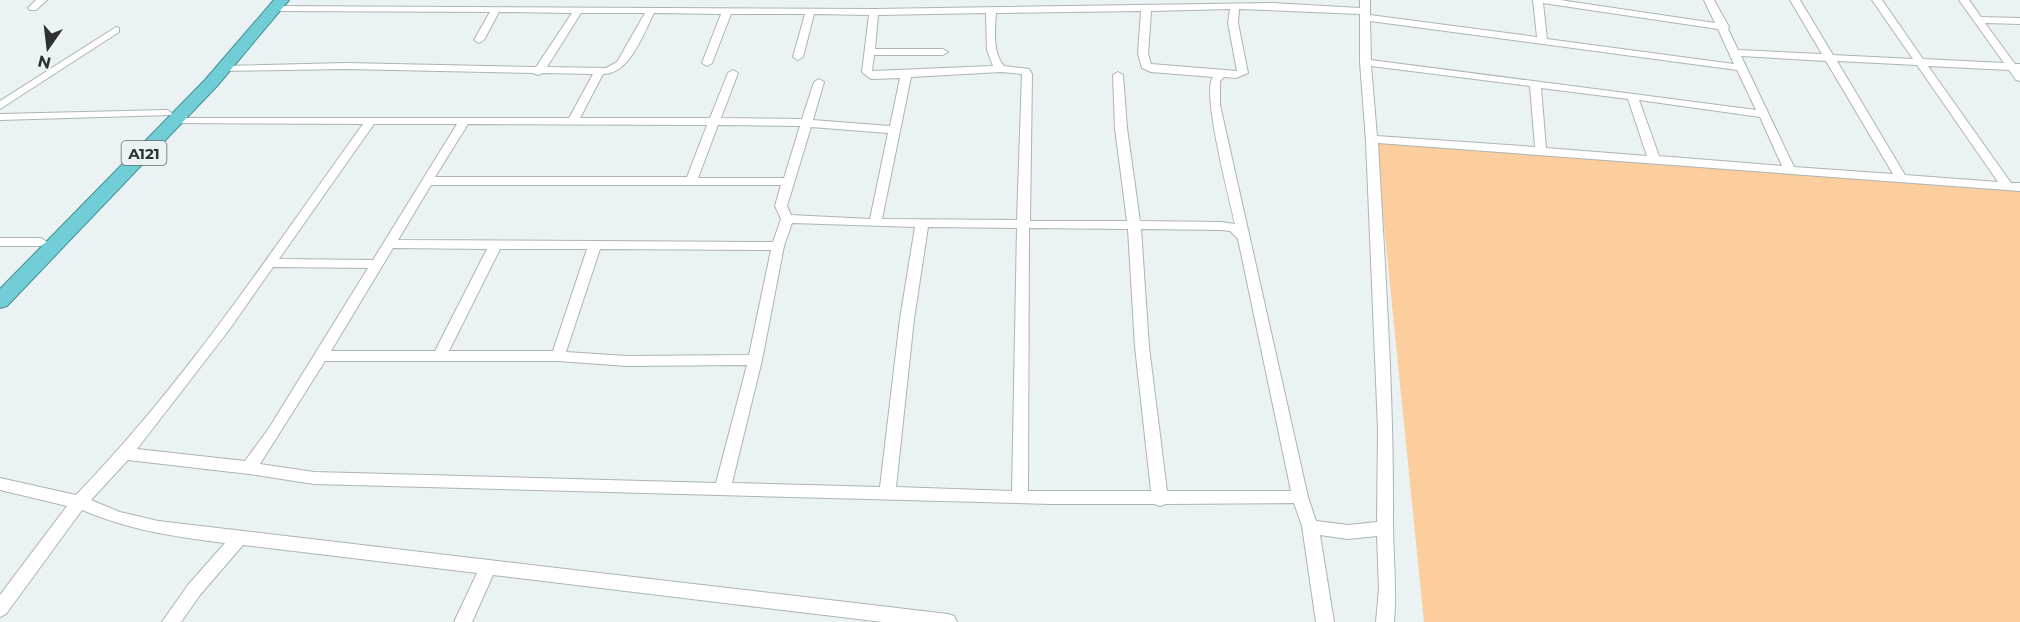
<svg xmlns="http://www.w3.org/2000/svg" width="2020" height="622" viewBox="0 0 2020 622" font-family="Montserrat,sans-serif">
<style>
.green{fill:#fcce9d}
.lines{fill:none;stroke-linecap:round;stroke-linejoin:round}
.minor-casing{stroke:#acb4b4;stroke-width:2}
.trunk-casing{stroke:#438f95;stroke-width:2}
.minor{fill:#fff;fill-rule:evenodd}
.trunk{fill:#72ced6;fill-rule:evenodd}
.labels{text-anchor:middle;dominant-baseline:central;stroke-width:5;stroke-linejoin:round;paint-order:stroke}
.shield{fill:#eaf2f3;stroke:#666b6c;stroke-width:1.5}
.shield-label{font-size:15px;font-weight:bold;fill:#2e3132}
</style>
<rect width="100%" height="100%" fill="#eaf2f3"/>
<polygon class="green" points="1375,136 2020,183 2020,622 1424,622"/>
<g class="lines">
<defs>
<g id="minor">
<polygon points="36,0 47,0 36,10 30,10 28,8"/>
<path d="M 1360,0 L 1370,0 L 1370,15 L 1537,37 L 1533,0 L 1560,0 L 1715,23 L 1704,0 L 1714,0 L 1729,27 L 1728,29 L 1738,50 L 1822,54 L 1790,0 L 1800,0 L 1833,55 L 1913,59 L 1872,0 L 1882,0 L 1923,59 L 2004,63 L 1959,0 L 1969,0 L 1981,17 L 2020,18 L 2020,24 L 1985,23 L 2015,64 L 2020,64 L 2020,81 L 2016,80 L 2009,70 L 1928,66 L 2011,183 L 2020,183 L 2020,191 L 1378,143 C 1385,269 1394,395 1393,522 C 1393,556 1397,588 1394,622 L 1376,622 L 1379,589 L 1377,536 L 1348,539 L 1320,535 L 1334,622 L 1316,622 L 1302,526 L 1294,503 L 1166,504 L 1160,506 L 1154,504 L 1051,504 L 314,484 L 249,474 L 128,460 L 91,500 L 120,512 L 158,521 L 948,614 L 954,616 L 957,622 L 883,622 L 493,575 L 472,622 L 454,622 L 477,573 L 243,545 L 200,595 L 181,622 L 162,622 L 188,585 L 225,543 C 171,536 133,531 82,510 L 6,614 L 0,617 L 0,595 L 67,506 L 0,490 L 0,478 L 76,495 C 185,383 272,250 363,124 L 175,123 L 170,120 L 171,118 L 569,118 L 593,74 L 543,73 L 538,75 L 533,73 L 346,69 L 219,71 L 218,69 L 223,66 L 346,63 L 536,67 L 572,13 L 499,12 L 484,40 L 479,43 L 474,40 L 490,12 L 275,11 L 270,8 L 272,6 L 874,9 L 1272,3 L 1360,8 ZM 1543,3 L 1718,29 L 1734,64 L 1547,39 ZM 1230,9 L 1228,23 L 1237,71 L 1151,64 L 1148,54 L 1151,11 ZM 1239,9 L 1360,14 L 1360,62 L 1366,141 L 1378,429 L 1377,522 L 1348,525 L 1316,521 L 1308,497 L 1220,105 L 1220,81 L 1224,77 L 1236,78 L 1248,73 L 1238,23 ZM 1141,11 L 1138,54 L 1142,68 L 1151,72 L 1213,77 C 1201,92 1230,200 1235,224 L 1221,222 L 1140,221 L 1127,128 L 1123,75 L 1118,72 L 1113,75 L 1115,128 L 1127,221 L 1030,221 L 1032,74 L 1029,69 L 1004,66 C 992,52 995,30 996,13 ZM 581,13 L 645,13 L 617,62 L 606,68 L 547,67 ZM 654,13 L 721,14 L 702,63 L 707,66 L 712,63 L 731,14 L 805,14 L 793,57 L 798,60 L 803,57 L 814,14 L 869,15 L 862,72 L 871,79 L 900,78 L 890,126 L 813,120 L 824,82 L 819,79 L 814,82 L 802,119 L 721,118 L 738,73 L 733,70 L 728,73 L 710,118 L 580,118 L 603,74 C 630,74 643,34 654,13 ZM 986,13 L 987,50 L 993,66 L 872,71 L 874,55 L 943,55 L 948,52 L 943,49 L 875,49 L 878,15 ZM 1370,21 L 1737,70 L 1756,110 L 1371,60 ZM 1741,56 L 1826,61 L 1893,174 L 1794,167 ZM 1837,61 L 1917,65 L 1998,182 L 1905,175 ZM 1371,66 L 1530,86 L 1535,147 L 1377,136 ZM 1001,72 L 1022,74 L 1017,220 L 882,219 L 911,77 ZM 1541,88 L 1628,99 L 1647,156 L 1546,148 ZM 1639,100 L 1760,117 L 1782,166 L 1659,156 ZM 374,124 L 457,124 L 373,260 L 279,259 ZM 468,124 L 707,125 L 687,177 L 435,177 ZM 718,125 L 800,126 L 784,178 L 698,178 ZM 811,127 L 888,133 L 870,219 L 791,215 L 787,206 ZM 431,185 L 781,185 L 775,206 L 781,219 L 773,242 L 398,240 ZM 792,223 L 915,227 L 900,319 L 880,487 L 732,483 L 762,360 L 784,246 ZM 928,227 L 1017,228 L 1012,491 L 896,487 L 914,319 ZM 1029,228 L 1128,229 L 1135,347 L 1151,491 L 1028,491 ZM 1141,229 L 1221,230 L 1230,231 L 1238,239 L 1291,491 L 1167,491 L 1149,347 ZM 393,248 L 487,249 L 435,351 L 331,351 ZM 500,249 L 587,249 L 553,351 L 449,351 ZM 600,249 L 771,250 L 749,355 L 627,356 L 566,352 ZM 273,267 L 368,268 L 269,428 L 245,461 L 137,449 L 229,330 ZM 325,361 L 558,361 L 627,366 L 747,365 L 716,483 L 314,472 L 260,464 Z"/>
<polygon points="116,27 119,28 119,32 0,109 0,101"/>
<polygon points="167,110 172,113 171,115 0,120 0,114"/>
<polygon points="0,238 41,238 47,242 41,246 0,246"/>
</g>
<polygon id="trunk" points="274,0 289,0 217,86 7,306 0,308 0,289 205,80"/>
</defs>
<use href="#minor" class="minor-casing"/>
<use href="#trunk" class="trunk-casing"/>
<use href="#minor" class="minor"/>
<use href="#trunk" class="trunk"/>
</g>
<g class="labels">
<rect class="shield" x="121.5" y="141" width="45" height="24" rx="4.5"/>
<g class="shield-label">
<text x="144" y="153">A121</text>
</g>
</g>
<g transform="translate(48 48) rotate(194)" stroke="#eaf2f3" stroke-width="4.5" paint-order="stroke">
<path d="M0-4.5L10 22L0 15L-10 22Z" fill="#2e3132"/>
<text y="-9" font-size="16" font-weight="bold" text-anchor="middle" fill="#2e3132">N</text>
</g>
</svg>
